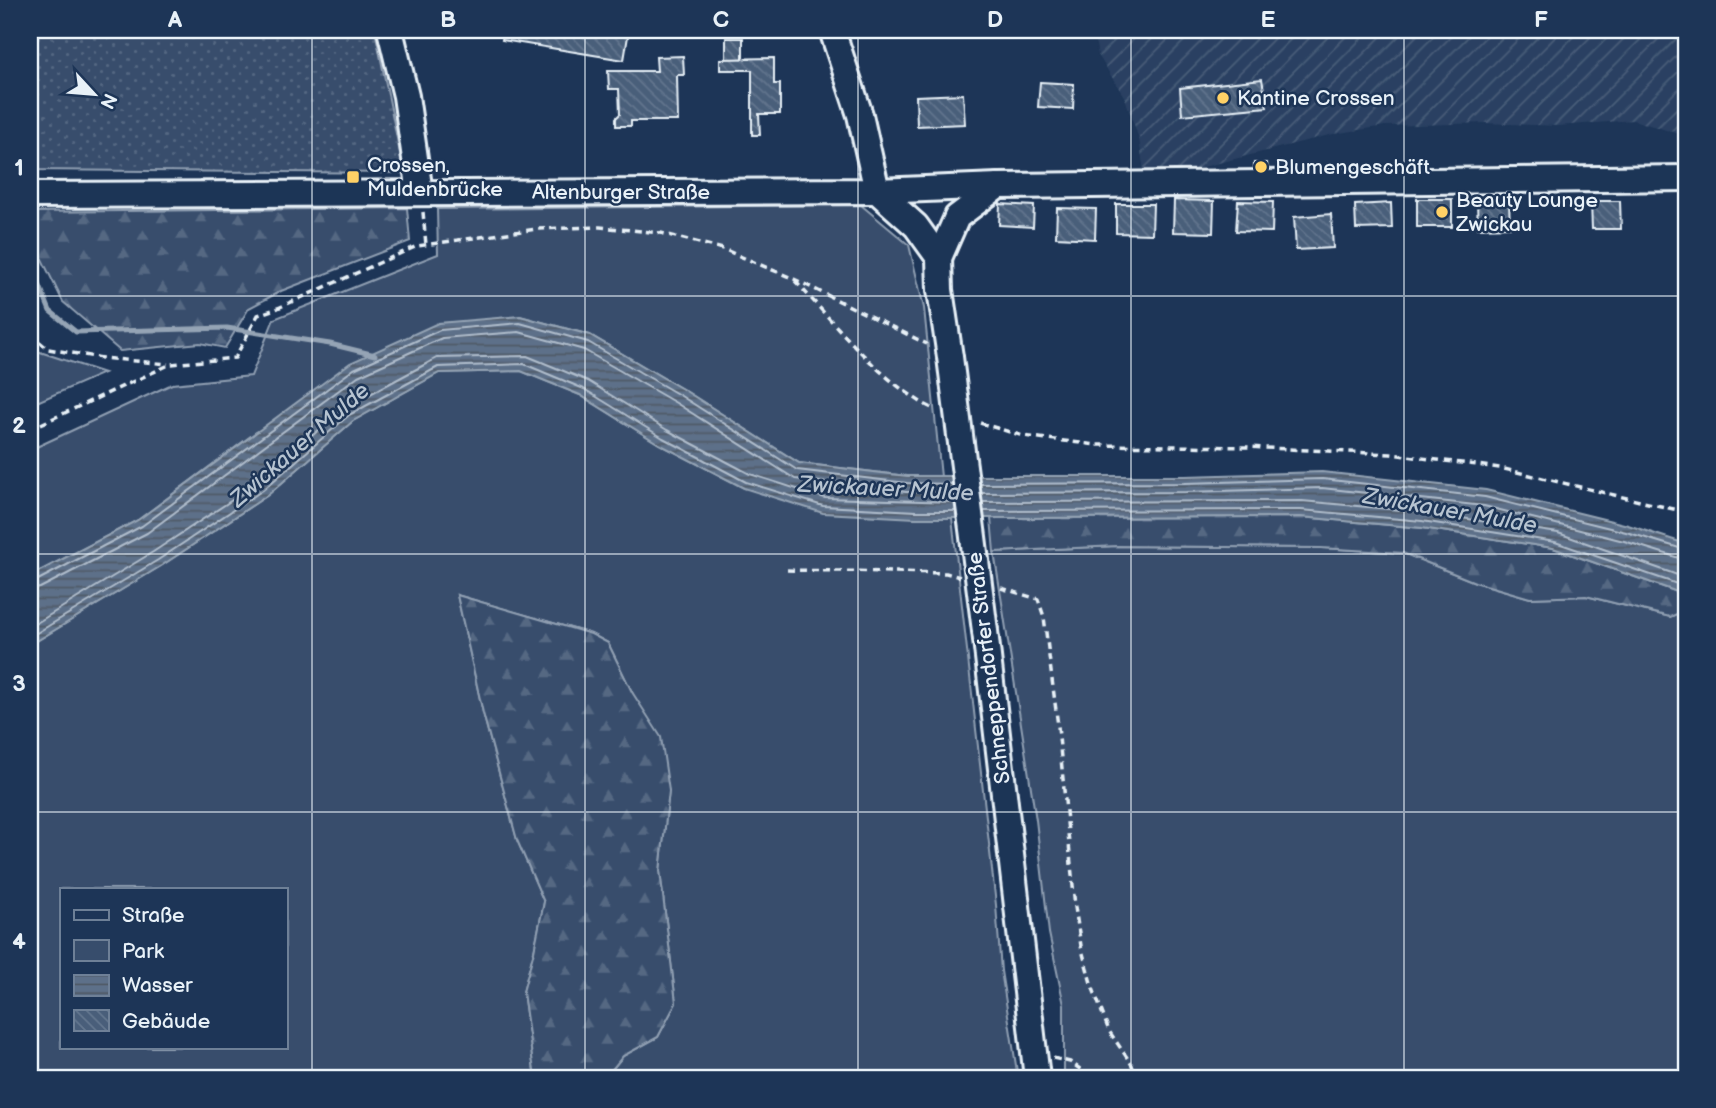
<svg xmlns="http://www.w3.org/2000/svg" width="1716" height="1108" viewBox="0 0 1716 1108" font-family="'Balsamiq Sans',sans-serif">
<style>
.industrial{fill:url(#industrial-furrows)}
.green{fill:#374d6c;stroke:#909fb2;stroke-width:2;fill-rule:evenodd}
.forest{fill:url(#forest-firs);stroke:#909fb2;stroke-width:2}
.garden{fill:url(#garden-dots);stroke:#909fb2;stroke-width:2}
.water{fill:url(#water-rules);stroke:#95a4b5;stroke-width:2}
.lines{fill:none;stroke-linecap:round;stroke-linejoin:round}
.shore{stroke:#b0bdcc;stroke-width:2}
.stream{stroke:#95a4b5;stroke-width:5}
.building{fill:url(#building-back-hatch);stroke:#e8f1f8;stroke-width:2}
.minor-casing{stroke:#e8f1f8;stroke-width:30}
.path{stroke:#e8f1f8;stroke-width:3.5;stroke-dasharray:7 5;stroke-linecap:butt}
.minor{stroke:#1d3557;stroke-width:24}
.minor-bridge-casing{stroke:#e8f1f8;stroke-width:30;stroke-linecap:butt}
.minor-bridge{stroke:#1d3557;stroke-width:24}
.grid{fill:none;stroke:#e8f1f8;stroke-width:2;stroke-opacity:0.55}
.poi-dot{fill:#ffd166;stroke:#1d3557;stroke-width:2.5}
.labels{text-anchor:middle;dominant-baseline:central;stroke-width:5;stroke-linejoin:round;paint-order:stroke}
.poi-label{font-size:21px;fill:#e8f1f8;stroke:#1d3557;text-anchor:start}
.street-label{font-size:21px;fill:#e8f1f8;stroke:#1d3557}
.water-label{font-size:23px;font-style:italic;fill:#b7c4d1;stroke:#1d3557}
.neatline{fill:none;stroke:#e8f1f8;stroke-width:2.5}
.grid-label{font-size:23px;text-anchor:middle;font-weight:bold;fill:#e8f1f8}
</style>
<defs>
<pattern id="industrial-furrows" width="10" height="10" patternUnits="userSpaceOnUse" patternTransform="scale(1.75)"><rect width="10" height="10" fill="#2a4162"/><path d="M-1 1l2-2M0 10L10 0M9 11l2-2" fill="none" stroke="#495d79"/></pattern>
<pattern id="forest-firs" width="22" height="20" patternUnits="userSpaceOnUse" patternTransform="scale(1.75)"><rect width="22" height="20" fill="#374d6c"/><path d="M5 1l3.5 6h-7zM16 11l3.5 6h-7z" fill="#546782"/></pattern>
<pattern id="garden-dots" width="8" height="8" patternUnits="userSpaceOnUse" patternTransform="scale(1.75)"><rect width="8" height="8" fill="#374d6c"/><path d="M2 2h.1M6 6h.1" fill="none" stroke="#546782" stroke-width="1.8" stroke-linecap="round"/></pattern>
<pattern id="water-rules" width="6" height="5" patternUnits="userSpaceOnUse" patternTransform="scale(1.75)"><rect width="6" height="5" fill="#5d7089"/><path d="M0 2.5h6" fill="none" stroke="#505a66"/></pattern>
<pattern id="building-back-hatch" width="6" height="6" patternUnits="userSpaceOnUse" patternTransform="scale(1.75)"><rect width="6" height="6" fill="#495e7a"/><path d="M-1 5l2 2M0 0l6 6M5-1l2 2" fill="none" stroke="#63768e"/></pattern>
</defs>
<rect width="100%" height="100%" fill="#1d3557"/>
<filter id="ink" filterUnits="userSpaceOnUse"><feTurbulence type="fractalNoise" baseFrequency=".0143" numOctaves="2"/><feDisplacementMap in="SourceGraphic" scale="14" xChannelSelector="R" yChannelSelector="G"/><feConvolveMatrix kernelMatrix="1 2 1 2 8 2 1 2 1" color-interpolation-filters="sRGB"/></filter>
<g filter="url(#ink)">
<polygon class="industrial" points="1093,30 1686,30 1686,136 1633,120 1558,126 1485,123 1385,126 1333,134 1195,169 1144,171 1139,139 1125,98 1098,55"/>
<g class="green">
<polygon points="861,205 909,245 924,308 941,477 907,476 799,463 684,390 590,335 520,316 256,432 138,520 30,576 30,450 172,384 251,376 274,319 438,254 437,209"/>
<polygon points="30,347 37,351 104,373 30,405"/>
<path d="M 521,371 L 580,395 L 659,444 L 744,488 L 916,518 L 952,518 L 996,905 L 1001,971 L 1018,1078 L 605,1078 L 623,1056 L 658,1037 L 676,1003 L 660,871 L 669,791 L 632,692 L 608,643 L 591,634 L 457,595 L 483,713 L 517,840 L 544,902 L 534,951 L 523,992 L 535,1078 L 30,1078 L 30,645 L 161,566 L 268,495 L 353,421 L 439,373 ZM 61,889 L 285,889 L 285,1047 L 61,1047 Z"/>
<polygon points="1117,546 1321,548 1403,553 1475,582 1530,598 1586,596 1670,617 1686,610 1686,1078 1064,1078 1064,1005 1049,933 1036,820 994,552"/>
</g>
<g class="forest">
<polygon points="407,208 410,241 281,291 249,308 225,348 200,343 120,351 63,302 36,247 30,223 30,212"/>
<polygon points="1301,517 1422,528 1553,548 1686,595 1686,610 1670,617 1586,596 1530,598 1475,582 1403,553 1321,548 1117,546 994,552 991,518"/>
<polygon points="457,595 591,634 608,643 632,692 661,737 669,791 660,871 676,1003 658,1037 623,1056 605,1078 535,1078 523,992 534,951 544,902 517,840 483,713"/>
</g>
<polygon class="garden" points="36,30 375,30 404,173 30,170 30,77"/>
<polygon class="water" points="520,316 590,335 684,390 799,463 907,476 1185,476 1322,472 1486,490 1628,525 1686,544 1686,595 1553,548 1422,528 1301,517 991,518 916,518 823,513 744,488 659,444 580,395 521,371 439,373 353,421 268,495 161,566 30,645 30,576 138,520 350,363 438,323"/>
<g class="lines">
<g class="shore">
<polyline points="980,484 1185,483 1322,479 1485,497 1626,532 1686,550"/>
<polyline points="981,493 1186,492 1322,488 1484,506 1624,541 1679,558 1686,559"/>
<polyline points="983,502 1302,501 1423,512 1558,533 1686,578"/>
<polyline points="984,511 1301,510 1422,521 1555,542 1686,587"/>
<polyline points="30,581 36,581 142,526 354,369 440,330 520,323 588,342 681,396 797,470 907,483 952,484"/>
<polyline points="30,590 40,588 147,533 358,376 442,338 519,332 584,350 676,403 795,479 906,492 953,492"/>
<polyline points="30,627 153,552 258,483 344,408 437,358 527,356 588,381 667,430 750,474 825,498 954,502"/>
<polyline points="30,637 158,560 263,490 349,415 438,367 524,364 584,389 663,438 746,482 823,506 916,511 956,511"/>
</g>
<polyline class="stream" points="30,264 37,279 50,311 76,332 227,328 330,344 375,355"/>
</g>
<g class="building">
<polygon points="504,30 629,30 624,60 502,40"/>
<rect x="726" y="38" width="17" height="21"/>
<polygon points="683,56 684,75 677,75 678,121 631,121 631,126 616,126 616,118 620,114 619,89 609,89 608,71 657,71 656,57"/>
<polygon points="774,58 774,84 780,84 780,114 759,114 760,135 752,135 752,70 720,70 720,59"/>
<polygon points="1262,79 1267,107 1182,115 1180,88"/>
<polygon points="1040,82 1074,84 1073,109 1038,107"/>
<polygon points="963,94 965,124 917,126 916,96"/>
<polygon points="1254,163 1267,163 1268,172 1254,171"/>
<rect x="1417" y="199" width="35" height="28"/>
<polygon points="1174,200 1214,201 1213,233 1173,232"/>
<polygon points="1238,201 1273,202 1272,232 1236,231"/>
<polygon points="1509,201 1510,227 1478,228 1477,202"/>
<polygon points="1591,201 1620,201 1621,229 1592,229"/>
<polygon points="1391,203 1392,228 1356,229 1355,205"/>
<polygon points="1000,204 1034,206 1033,227 999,225"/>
<polygon points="1116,204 1153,204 1152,234 1116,233"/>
<polygon points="1057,208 1096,209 1095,239 1056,237"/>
<polygon points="1331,214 1333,248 1296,250 1294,217"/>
</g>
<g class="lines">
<defs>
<g id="minor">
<polyline points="390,30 406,96 420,193"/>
<polyline points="832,30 860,115 877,191"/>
<polyline points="877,191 916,226 939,258 940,290 950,357"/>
<polyline points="30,195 877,191 998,186 1686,178"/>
<polyline points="939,258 957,217 998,186"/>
<polyline points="985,631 1037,1078"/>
</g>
</defs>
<use href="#minor" class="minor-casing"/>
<g class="path">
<polyline points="423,212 426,245"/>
<path d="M 795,281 C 830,318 862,359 903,390 C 914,397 923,405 935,409"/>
<polyline points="30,334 48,349 102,358 168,364"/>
<polyline points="980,423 1023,436 1097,445 1247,447 1391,454 1500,468 1686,512"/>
<polyline points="30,429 171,364 235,358 258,315 278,308 417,246 536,229 600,227 661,233 723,249 794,279 927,344"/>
<polyline points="787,570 946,573 960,577"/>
<polyline points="1001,588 1038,599 1044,617 1058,726 1075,907 1081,946 1091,983 1109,1031 1132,1065 1136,1078"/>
<polyline points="1053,1058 1070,1062 1093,1078"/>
</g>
<use href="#minor" class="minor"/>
<defs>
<polyline id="minor-bridge" points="950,357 985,631"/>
</defs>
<use href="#minor-bridge" class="minor-bridge-casing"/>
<use href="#minor-bridge" class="minor-bridge"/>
</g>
</g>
<path class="grid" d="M 312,30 L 312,1078M 585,30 L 585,1078M 858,30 L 858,1078M 1131,30 L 1131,1078M 1404,30 L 1404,1078M 30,296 L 1686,296M 30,554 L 1686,554M 30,812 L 1686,812"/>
<g class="poi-dot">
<circle cx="1223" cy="98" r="7"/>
<circle cx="1261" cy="167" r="7"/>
<rect x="346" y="170" width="14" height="14" rx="3.5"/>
<circle cx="1442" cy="212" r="7"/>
</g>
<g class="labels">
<g class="poi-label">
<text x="1237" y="98">Kantine Crossen</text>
<text x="367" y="165">Crossen,<tspan x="367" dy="24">Muldenbrücke</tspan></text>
<text x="1275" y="167">Blumengeschäft</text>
<text x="1456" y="200">Beauty Lounge<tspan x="1456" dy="24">Zwickau</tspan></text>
</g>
<g class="street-label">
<text x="621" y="192">Altenburger Straße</text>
<text transform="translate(989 668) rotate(-97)">Schneppendorfer Straße</text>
</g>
<g class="water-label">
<text transform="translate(300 445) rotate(-41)">Zwickauer Mulde</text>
<text transform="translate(886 489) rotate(3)">Zwickauer Mulde</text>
<text transform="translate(1450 511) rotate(10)">Zwickauer Mulde</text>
</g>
</g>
<rect width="1716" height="1108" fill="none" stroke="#1d3557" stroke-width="77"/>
<rect x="60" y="888" width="228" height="161" fill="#1d3557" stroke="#6e8097" stroke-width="2"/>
<rect x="74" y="910" width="35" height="10" fill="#1d3557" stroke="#6e8097" stroke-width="2"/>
<text x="122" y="922" font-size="21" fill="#e8f1f8">Straße</text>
<rect x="74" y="940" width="35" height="21" fill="#374d6c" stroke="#6e8097" stroke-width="2"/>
<text x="122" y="958" font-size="21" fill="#e8f1f8">Park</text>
<rect x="74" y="975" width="35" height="21" fill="url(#water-rules)" stroke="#6e8097" stroke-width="2"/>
<text x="122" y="992" font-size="21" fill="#e8f1f8">Wasser</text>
<rect x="74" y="1010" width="35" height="21" fill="url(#building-back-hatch)" stroke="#6e8097" stroke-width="2"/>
<text x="122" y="1028" font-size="21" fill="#e8f1f8">Gebäude</text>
<g transform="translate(94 94) rotate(116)" stroke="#1d3557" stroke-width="5" paint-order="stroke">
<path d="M0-5L12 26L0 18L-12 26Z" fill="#e8f1f8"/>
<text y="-10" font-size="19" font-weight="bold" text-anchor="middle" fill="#e8f1f8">N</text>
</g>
<rect x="38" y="38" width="1640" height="1032" class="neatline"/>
<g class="grid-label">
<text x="175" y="27">A</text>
<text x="448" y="27">B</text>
<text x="721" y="27">C</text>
<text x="995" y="27">D</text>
<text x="1268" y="27">E</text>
<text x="1541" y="27">F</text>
<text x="19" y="175">1</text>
<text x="19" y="433">2</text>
<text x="19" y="691">3</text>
<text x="19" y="949">4</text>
</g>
</svg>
